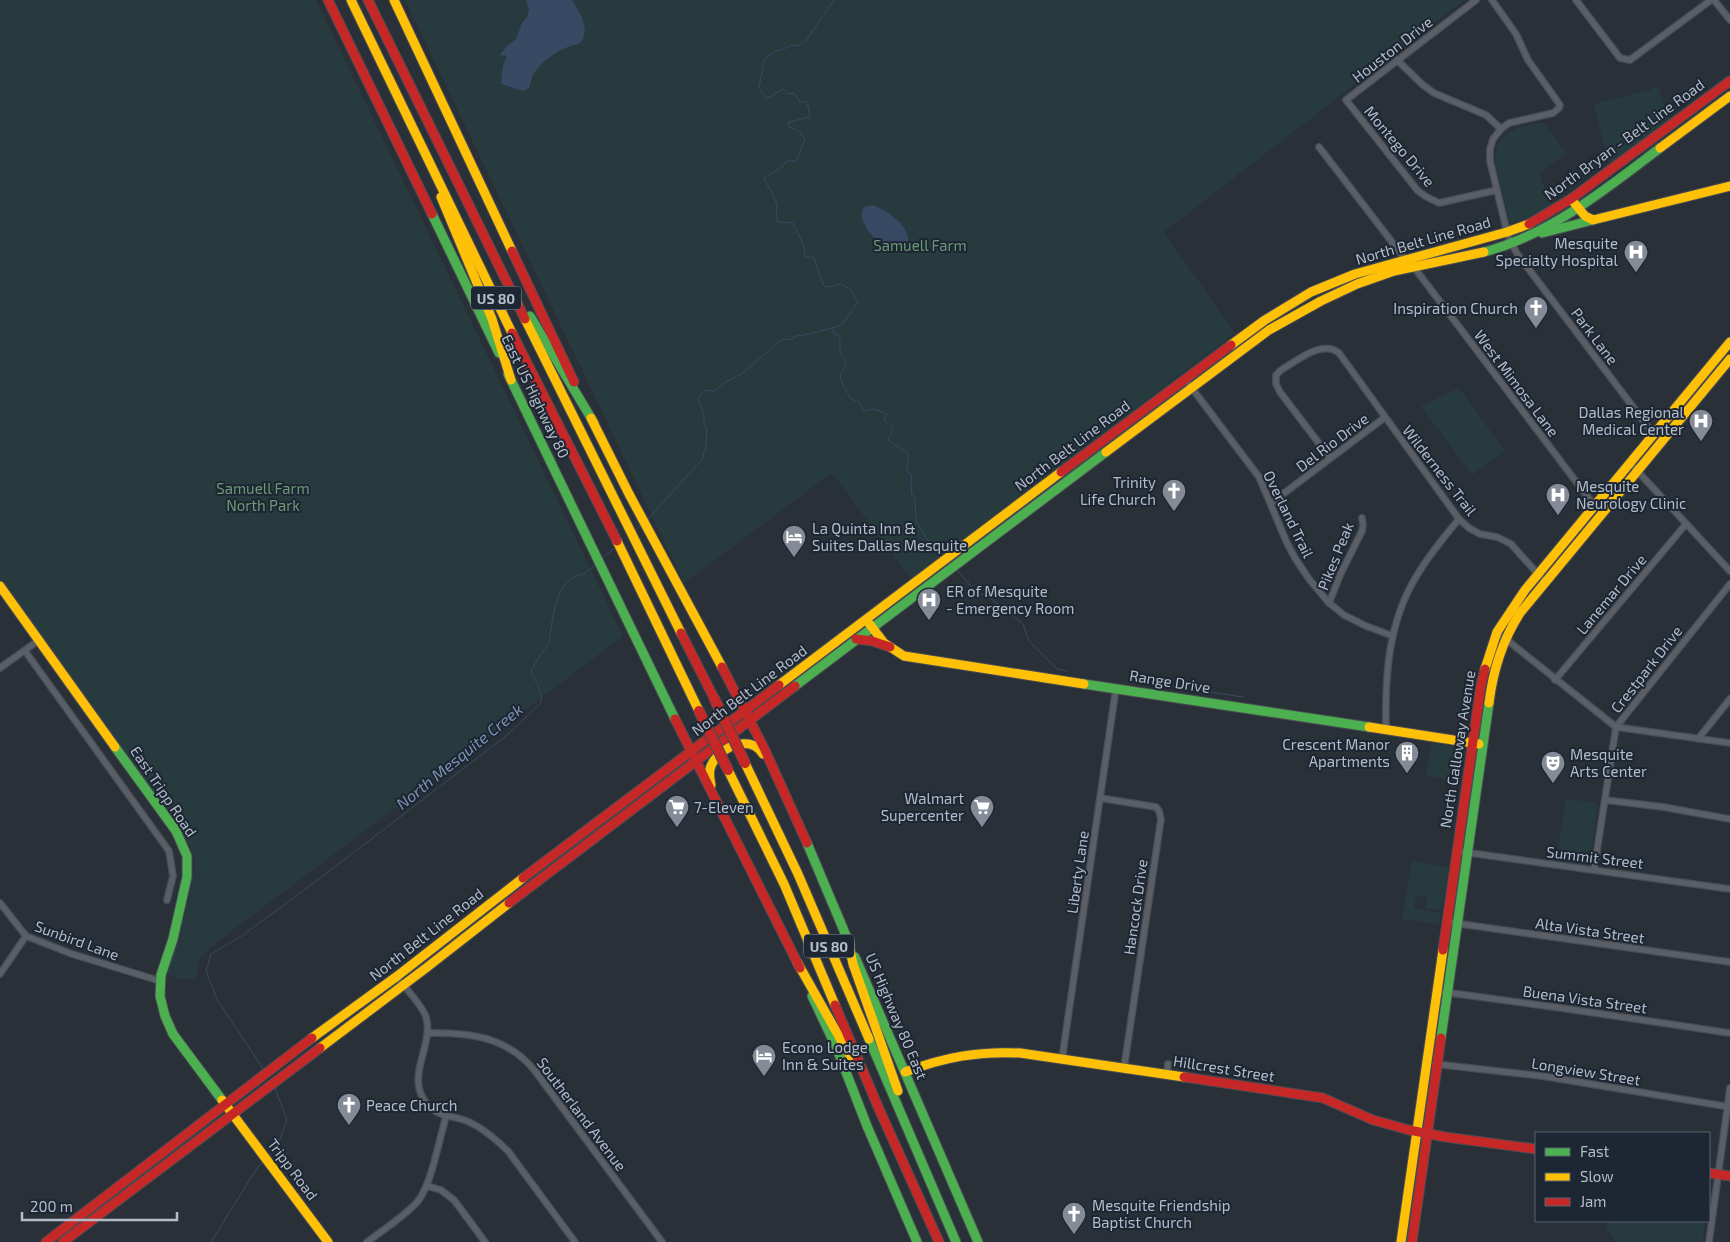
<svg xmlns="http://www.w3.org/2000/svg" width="1730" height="1242" viewBox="0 0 1730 1242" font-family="'Exo 2',sans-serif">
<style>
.green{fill:#273a3e}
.water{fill:#384963}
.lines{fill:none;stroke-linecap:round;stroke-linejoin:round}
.stream{stroke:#384963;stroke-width:1}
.street-casing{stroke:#484c53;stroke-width:8}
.fast-casing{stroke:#484c53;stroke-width:11}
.slow-casing{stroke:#484c53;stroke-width:11}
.jam-casing{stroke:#484c53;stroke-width:11}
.street{stroke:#5a5e66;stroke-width:5.5}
.fast{stroke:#4caf50;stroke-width:9}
.slow{stroke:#ffc107;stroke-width:9}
.jam{stroke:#c62828;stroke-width:9}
.jam-bridge-casing{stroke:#474c53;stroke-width:12;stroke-linecap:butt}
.jam-bridge{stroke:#c62828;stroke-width:10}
.labels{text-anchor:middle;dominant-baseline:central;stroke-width:4;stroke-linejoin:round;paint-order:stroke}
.shield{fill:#1d2633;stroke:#878f9c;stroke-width:1}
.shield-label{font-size:14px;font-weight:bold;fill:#b4bcc9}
.street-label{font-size:15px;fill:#b4bcc9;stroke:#1d2633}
.poi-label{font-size:15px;fill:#b4bcc9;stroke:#1d2633;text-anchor:start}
.park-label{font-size:15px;fill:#6b9a76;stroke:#1d2633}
.water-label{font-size:16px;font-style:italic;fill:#7c92b1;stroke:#1d2633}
</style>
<rect width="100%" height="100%" fill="#2a3038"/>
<g class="green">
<path d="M 0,0 L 316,0 L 623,636 L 212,946 C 200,957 196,961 197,979 L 178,979 L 166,974 L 191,890 L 195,860 L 190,846 L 0,580 Z"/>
<polygon points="405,0 1464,0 1164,232 1235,333 911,579 832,473 684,583"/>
<polygon points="1657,85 1670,121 1610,167 1594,104 1649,90"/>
<path d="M 1543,122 L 1567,154 L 1539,173 L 1552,206 L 1527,218 L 1510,224 L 1495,161 C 1496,130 1518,127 1543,122 Z"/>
<polygon points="1459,388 1505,451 1472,475 1421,406"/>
<polygon points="1431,743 1466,749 1460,781 1426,776"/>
<polygon points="1569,799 1598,803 1590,862 1587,865 1559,861 1557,859 1565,803"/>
<polygon points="1412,861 1449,867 1442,910 1425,908 1427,897 1416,895 1414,908 1441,913 1440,924 1402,919"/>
<polygon points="1607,1221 1705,1221 1703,1242 1617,1242 1606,1227"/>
</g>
<g class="water">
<path d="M 526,0 L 572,0 C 580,13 592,31 579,44 C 561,47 544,59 534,73 C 531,78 531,83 529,88 L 523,91 L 501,84 L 503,66 L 507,56 L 500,55 L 507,46 L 516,39 L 522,23 L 527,17 L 529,10 Z"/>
<path d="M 872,205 C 886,210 910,225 908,242 C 901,246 884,244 877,240 C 867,233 851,207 872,205 Z"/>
</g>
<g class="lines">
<g class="stream">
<path d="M 834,329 L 833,333 L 838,335 L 840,339 L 840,352 L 845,361 L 846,365 L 840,375 L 842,383 L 851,399 L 859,402 L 864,411 L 874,409 L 887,414 L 884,418 L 885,421 L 892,426 L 892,433 L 888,439 C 893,446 907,450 908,454 C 909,459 907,466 907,472 L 912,475 L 911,483 L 912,495 L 915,498 L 916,521 L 926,538 L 940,550 L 942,554"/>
<path d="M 647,520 L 704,457 L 703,453 L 706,448 L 707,430 L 704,424 L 704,414 L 698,399 L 705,390 L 715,391 C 722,382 734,379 744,372 C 756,362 768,351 780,341 L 785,339 L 789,340 L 797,336 L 814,333 L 841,325 L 844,322 L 858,302 L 850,289 L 841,284 L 827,287 L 824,286 L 814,258 L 805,256 L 804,246 L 793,223 L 778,222 C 775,215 778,209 776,202 C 774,194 767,186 764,178 C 773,171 780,171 787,161 L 796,161 L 805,140 L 799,131 L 789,127 L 789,122 L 810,117 L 808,106 L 806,101 L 799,102 L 798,98 L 794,93 L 788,94 L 783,89 L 770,97 L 766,98 L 759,88 L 764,60 C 771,50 783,51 792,45 L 797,46 L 805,42 L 834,0"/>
<polyline points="634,531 640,526"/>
<polyline points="603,557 616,547"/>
<polyline points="958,571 976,592 980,595 985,594 1023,624 1029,641 1057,669 1067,671"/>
<polyline points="1196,690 1243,697"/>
<path d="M 264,1070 L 217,999 L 206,971 L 211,954 L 240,937 L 307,888 L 506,736 L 540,704 C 545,693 535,682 531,672 C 535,660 547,648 549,641 C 553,620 553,590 574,577 C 579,573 574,577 581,575 C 587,573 592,567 597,563"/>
<polyline points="268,1157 277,1147 287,1120 275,1088"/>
<polyline points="211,1242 257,1168 264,1161"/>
</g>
<defs>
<g id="street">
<polyline points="1476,0 1346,100 1418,191 1425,196 1439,203 1497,190"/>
<polyline points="1492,0 1516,34 1528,60 1560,105 1559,108 1553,113 1509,123 1501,129 1493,139 1490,149 1490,161 1507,232 1511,243 1518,255 1655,436"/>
<polyline points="1576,0 1620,58 1630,60 1711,0"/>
<polyline points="1714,0 1730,20"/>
<polyline points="1397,60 1423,85 1434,93 1486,115 1501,129"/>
<polyline points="1319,147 1405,259 1413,266 1596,508"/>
<polyline points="1185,379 1259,477 1287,543 1295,558 1309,579 1329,603 1344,615 1366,626 1393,636"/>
<path d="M 1330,458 L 1280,392 L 1276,384 L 1276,375 L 1281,370 C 1297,361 1322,339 1339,353 L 1459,519 L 1469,528 L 1480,534 L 1497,537 L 1511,544 L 1545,582"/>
<polyline points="1630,463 1730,571"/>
<polyline points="1271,503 1384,418"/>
<polyline points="1329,603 1341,573 1362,531 1363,525 1362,518"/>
<polyline points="1497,632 1616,727 1730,743"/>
<polyline points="25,651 169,851 173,876 167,900"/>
<polyline points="0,668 39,640"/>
<polyline points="1555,680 1686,524"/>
<path d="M 1386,729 C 1385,676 1388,623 1416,577 C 1428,556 1444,537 1459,519"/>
<polyline points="1698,739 1730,699"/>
<polyline points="1100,798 1156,807 1159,811 1161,819 1124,1068"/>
<polyline points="1605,800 1663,807 1730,819"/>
<polyline points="1456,851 1730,889"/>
<polyline points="1594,870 1616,727 1730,584"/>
<polyline points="0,903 26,936 72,954 160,981"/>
<polyline points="1447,922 1730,962"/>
<polyline points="0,974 26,936"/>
<path d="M 396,977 C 405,987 422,1005 426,1017 C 434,1044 407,1074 424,1100 C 434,1116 448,1115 464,1120 C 481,1126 495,1139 508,1151 L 575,1242"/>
<polyline points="1436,991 1561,1008 1730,1033"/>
<path d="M 428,1033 C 470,1032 508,1037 535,1071 L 662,1242"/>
<polyline points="1062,1059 1116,688"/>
<polyline points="1435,1064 1542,1076 1730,1107"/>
<polyline points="1167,1074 1168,1064"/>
<polyline points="427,1186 441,1190 454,1200 485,1242"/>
<path d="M 367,1242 C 384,1229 404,1217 418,1201 C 432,1183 439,1139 446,1117"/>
<polyline points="1709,1242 1730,1088"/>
</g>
<g id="fast">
<polyline points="432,214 499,353"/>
<polyline points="1542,233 1593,220"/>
<path d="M 1484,252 C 1550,235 1607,188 1660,148"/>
<polyline points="530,316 594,423"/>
<polyline points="508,374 675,719"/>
<polyline points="1084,684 1369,727"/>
<polyline points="795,686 1106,452"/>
<polyline points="115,747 176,831 187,856 187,877 173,939 161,975 160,996 165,1016 173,1034 222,1100"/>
<polyline points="807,843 850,945"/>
<polyline points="855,957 978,1242"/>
<polyline points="812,996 837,1049 867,1126 917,1242"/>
<polyline points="1441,1038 1489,703"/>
<polyline points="869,1039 956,1242"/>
</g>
<g id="slow">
<polyline points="351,0 512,333"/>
<polyline points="394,0 512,251"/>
<polyline points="1660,148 1730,96"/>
<polyline points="441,197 492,319 511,380"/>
<polyline points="1571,199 1585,216 1593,220 1730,186"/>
<polyline points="525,319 681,633"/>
<polyline points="1231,345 1265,320 1311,292 1355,274 1507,232 1529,224"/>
<polyline points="591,418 629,494 722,667"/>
<polyline points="1106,452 1269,330 1321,301 1357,284 1394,271 1484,252"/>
<polyline points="617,541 699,711"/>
<polyline points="0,586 115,747"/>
<polyline points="868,622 884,643 904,656 1084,684"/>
<polyline points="1485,669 1497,632 1525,590 1730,342"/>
<polyline points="779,685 1061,472"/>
<path d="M 1489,703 C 1493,670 1502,641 1520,613 L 1730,359"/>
<polyline points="1369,727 1479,744"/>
<polyline points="745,763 798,874 869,1039"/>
<polyline points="728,770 784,884 835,1005"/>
<path d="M 711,785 C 710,780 709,774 710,769 C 715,749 749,732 763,754"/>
<polyline points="848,940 853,964 898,1091"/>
<polyline points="797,962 850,1056"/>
<polyline points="312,1038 396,977 523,878"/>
<polyline points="320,1048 426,968 509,903"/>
<path d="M 905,1072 C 945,1057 978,1051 1020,1053 L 1184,1077"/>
<polyline points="222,1100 328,1242"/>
<polyline points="1401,1242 1443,950"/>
</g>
<g id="jam">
<polyline points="328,0 432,214"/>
<polyline points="368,0 525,319"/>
<polyline points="1529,224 1571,199 1730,81"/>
<polyline points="512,251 574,382"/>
<polyline points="512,333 617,541"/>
<polyline points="1061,472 1231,345"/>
<polyline points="681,633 714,698"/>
<polyline points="856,639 872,641 890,647"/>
<polyline points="722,667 764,748 807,843"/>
<polyline points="675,719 800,968"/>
<polyline points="523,878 779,685"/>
<polyline points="509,903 795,686"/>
<polyline points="1443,950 1481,685 1485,669"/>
<polyline points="835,1005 879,1109 939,1242"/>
<polyline points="1184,1077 1323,1098 1373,1120 1409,1130 1445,1137 1536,1149"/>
<polyline points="1709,1173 1730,1176"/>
<polyline points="46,1242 312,1038"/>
<polyline points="63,1242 320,1048"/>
<polyline points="1412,1242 1441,1038"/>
</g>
</defs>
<use href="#street" class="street-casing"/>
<use href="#fast" class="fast-casing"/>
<use href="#slow" class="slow-casing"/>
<use href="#jam" class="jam-casing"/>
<use href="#street" class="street"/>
<use href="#fast" class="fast"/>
<use href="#slow" class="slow"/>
<use href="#jam" class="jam"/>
<defs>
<g id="jam-bridge">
<polyline points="714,698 745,763"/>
<polyline points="699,711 728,770"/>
</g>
</defs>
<use href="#jam-bridge" class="jam-bridge-casing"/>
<use href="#jam-bridge" class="jam-bridge"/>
</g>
<defs>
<symbol id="hospital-pin" viewBox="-11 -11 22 30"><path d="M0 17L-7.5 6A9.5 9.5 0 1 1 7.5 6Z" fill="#848b96" stroke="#1d2633"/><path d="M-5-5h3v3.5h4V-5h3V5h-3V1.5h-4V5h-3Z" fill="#fff"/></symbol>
<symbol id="church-pin" viewBox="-11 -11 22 30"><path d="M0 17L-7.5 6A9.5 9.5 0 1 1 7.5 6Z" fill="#848b96" stroke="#1d2633"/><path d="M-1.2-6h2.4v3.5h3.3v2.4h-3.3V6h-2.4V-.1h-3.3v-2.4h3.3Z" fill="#fff"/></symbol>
<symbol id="hotel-pin" viewBox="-11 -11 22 30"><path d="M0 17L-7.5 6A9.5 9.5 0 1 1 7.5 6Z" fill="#848b96" stroke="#1d2633"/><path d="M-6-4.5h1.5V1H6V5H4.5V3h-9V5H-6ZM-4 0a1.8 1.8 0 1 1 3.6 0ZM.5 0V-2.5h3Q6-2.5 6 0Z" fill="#fff"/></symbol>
<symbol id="building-pin" viewBox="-11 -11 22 30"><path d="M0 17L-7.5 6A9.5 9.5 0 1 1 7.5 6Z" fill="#848b96" stroke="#1d2633"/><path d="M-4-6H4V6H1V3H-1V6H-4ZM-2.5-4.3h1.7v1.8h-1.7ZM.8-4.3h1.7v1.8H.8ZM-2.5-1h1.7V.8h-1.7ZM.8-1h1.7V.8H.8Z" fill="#fff"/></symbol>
<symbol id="theatre-pin" viewBox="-11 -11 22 30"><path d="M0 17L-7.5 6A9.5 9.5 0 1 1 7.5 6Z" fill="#848b96" stroke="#1d2633"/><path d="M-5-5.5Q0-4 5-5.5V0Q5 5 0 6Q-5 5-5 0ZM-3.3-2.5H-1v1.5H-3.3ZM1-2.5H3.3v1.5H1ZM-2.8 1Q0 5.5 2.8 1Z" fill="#fff"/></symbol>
<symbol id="supermarket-pin" viewBox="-11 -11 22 30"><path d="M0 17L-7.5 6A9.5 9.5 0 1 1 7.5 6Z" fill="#848b96" stroke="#1d2633"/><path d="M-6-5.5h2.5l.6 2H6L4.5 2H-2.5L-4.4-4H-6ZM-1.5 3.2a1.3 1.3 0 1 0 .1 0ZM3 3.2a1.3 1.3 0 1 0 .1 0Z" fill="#fff"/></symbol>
</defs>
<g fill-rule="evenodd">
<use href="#hospital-pin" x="1622" y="238" width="28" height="38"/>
<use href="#church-pin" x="1522" y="294" width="28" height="38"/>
<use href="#hospital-pin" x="1687" y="407" width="28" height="38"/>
<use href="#church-pin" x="1160" y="477" width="28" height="38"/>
<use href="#hospital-pin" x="1544" y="481" width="28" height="38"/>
<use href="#hotel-pin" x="780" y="523" width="28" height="38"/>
<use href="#hospital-pin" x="915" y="586" width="28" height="38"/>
<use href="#building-pin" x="1393" y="739" width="28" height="38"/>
<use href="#theatre-pin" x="1539" y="749" width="28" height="38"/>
<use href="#supermarket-pin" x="663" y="793" width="28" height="38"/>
<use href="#supermarket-pin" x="968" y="793" width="28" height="38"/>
<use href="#hotel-pin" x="750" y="1042" width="28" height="38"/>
<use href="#church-pin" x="335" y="1091" width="28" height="38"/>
<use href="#church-pin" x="1060" y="1200" width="28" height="38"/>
</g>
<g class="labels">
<g class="shield">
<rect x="471" y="286.5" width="50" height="23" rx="4"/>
<rect x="804" y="934.5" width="50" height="23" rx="4"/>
</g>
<g class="shield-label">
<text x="496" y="298">US 80</text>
<text x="829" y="946">US 80</text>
</g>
<g class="street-label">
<text transform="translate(1392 49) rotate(-38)">Houston Drive</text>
<text transform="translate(1624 139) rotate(-36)">North Bryan - Belt Line Road</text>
<text transform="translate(1400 146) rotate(50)">Montego Drive</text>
<text transform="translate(1423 240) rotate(-16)">North Belt Line Road</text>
<text transform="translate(1595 336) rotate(53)">Park Lane</text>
<text transform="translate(1517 383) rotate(53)">West Mimosa Lane</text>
<text transform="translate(536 396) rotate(64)">East US Highway 80</text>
<text transform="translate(1332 442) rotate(-37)">Del Rio Drive</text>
<text transform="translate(1072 445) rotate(-37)">North Belt Line Road</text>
<text transform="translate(1440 470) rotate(52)">Wilderness Trail</text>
<text transform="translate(1289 514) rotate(64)">Overland Trail</text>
<text transform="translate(1335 556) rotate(-68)">Pikes Peak</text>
<text transform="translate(1611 594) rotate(-50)">Lanemar Drive</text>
<text transform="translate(1646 669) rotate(-52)">Crestpark Drive</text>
<text transform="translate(1170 681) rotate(9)">Range Drive</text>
<text transform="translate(749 690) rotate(-37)">North Belt Line Road</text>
<text transform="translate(1457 749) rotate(-81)">North Galloway Avenue</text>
<text transform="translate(164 791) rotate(56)">East Tripp Road</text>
<text transform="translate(1595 857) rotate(7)">Summit Street</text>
<text transform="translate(1077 872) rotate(-82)">Liberty Lane</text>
<text transform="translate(1135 907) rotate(-82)">Hancock Drive</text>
<text transform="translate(1590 930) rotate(8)">Alta Vista Street</text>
<text transform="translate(426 934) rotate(-38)">North Belt Line Road</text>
<text transform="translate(77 940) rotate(20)">Sunbird Lane</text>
<text transform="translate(1585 999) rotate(8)">Buena Vista Street</text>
<text transform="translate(897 1016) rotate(67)">US Highway 80 East</text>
<text transform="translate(1224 1068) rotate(9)">Hillcrest Street</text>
<text transform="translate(1586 1071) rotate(9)">Longview Street</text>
<text transform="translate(582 1114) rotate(53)">Southerland Avenue</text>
<text transform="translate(293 1169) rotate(53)">Tripp Road</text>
</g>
<g class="poi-label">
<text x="1618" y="243" text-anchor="end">Mesquite<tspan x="1618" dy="17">Specialty Hospital</tspan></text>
<text x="1518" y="308" text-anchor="end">Inspiration Church</text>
<text x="1684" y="412" text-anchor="end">Dallas Regional<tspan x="1684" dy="17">Medical Center</tspan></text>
<text x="1156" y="482" text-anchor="end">Trinity<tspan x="1156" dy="17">Life Church</tspan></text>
<text x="1576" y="486">Mesquite<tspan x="1576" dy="17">Neurology Clinic</tspan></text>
<text x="812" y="528">La Quinta Inn &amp;<tspan x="812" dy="17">Suites Dallas Mesquite</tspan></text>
<text x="946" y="591">ER of Mesquite<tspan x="946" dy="17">- Emergency Room</tspan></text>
<text x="1390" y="744" text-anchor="end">Crescent Manor<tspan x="1390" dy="17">Apartments</tspan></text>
<text x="1570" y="754">Mesquite<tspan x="1570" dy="17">Arts Center</tspan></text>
<text x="964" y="798" text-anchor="end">Walmart<tspan x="964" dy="17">Supercenter</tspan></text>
<text x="694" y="807">7-Eleven</text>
<text x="782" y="1047">Econo Lodge<tspan x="782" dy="17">Inn &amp; Suites</tspan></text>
<text x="366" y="1105">Peace Church</text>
<text x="1092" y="1205">Mesquite Friendship<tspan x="1092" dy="17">Baptist Church</tspan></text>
</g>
<g class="park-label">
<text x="920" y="245">Samuell Farm</text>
<text x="263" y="488">Samuell Farm<tspan x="263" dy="17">North Park</tspan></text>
</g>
<g class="water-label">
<text transform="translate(459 756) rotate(-39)">North Mesquite Creek</text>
</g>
</g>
<rect x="1535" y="1132" width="175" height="90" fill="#1d2633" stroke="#59626f"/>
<rect x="1545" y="1148" width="25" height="8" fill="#4caf50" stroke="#59626f"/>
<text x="1580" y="1157" font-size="15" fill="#b4bcc9">Fast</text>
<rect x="1545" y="1173" width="25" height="8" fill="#ffc107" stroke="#59626f"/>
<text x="1580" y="1182" font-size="15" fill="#b4bcc9">Slow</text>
<rect x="1545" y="1198" width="25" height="8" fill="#c62828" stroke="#59626f"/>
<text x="1580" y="1207" font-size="15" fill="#b4bcc9">Jam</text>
<path d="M22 1212v8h155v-8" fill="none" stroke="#b4bcc9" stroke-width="2.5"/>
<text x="30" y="1212" font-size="15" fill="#b4bcc9" stroke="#1d2633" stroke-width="4" paint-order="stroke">200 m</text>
</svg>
